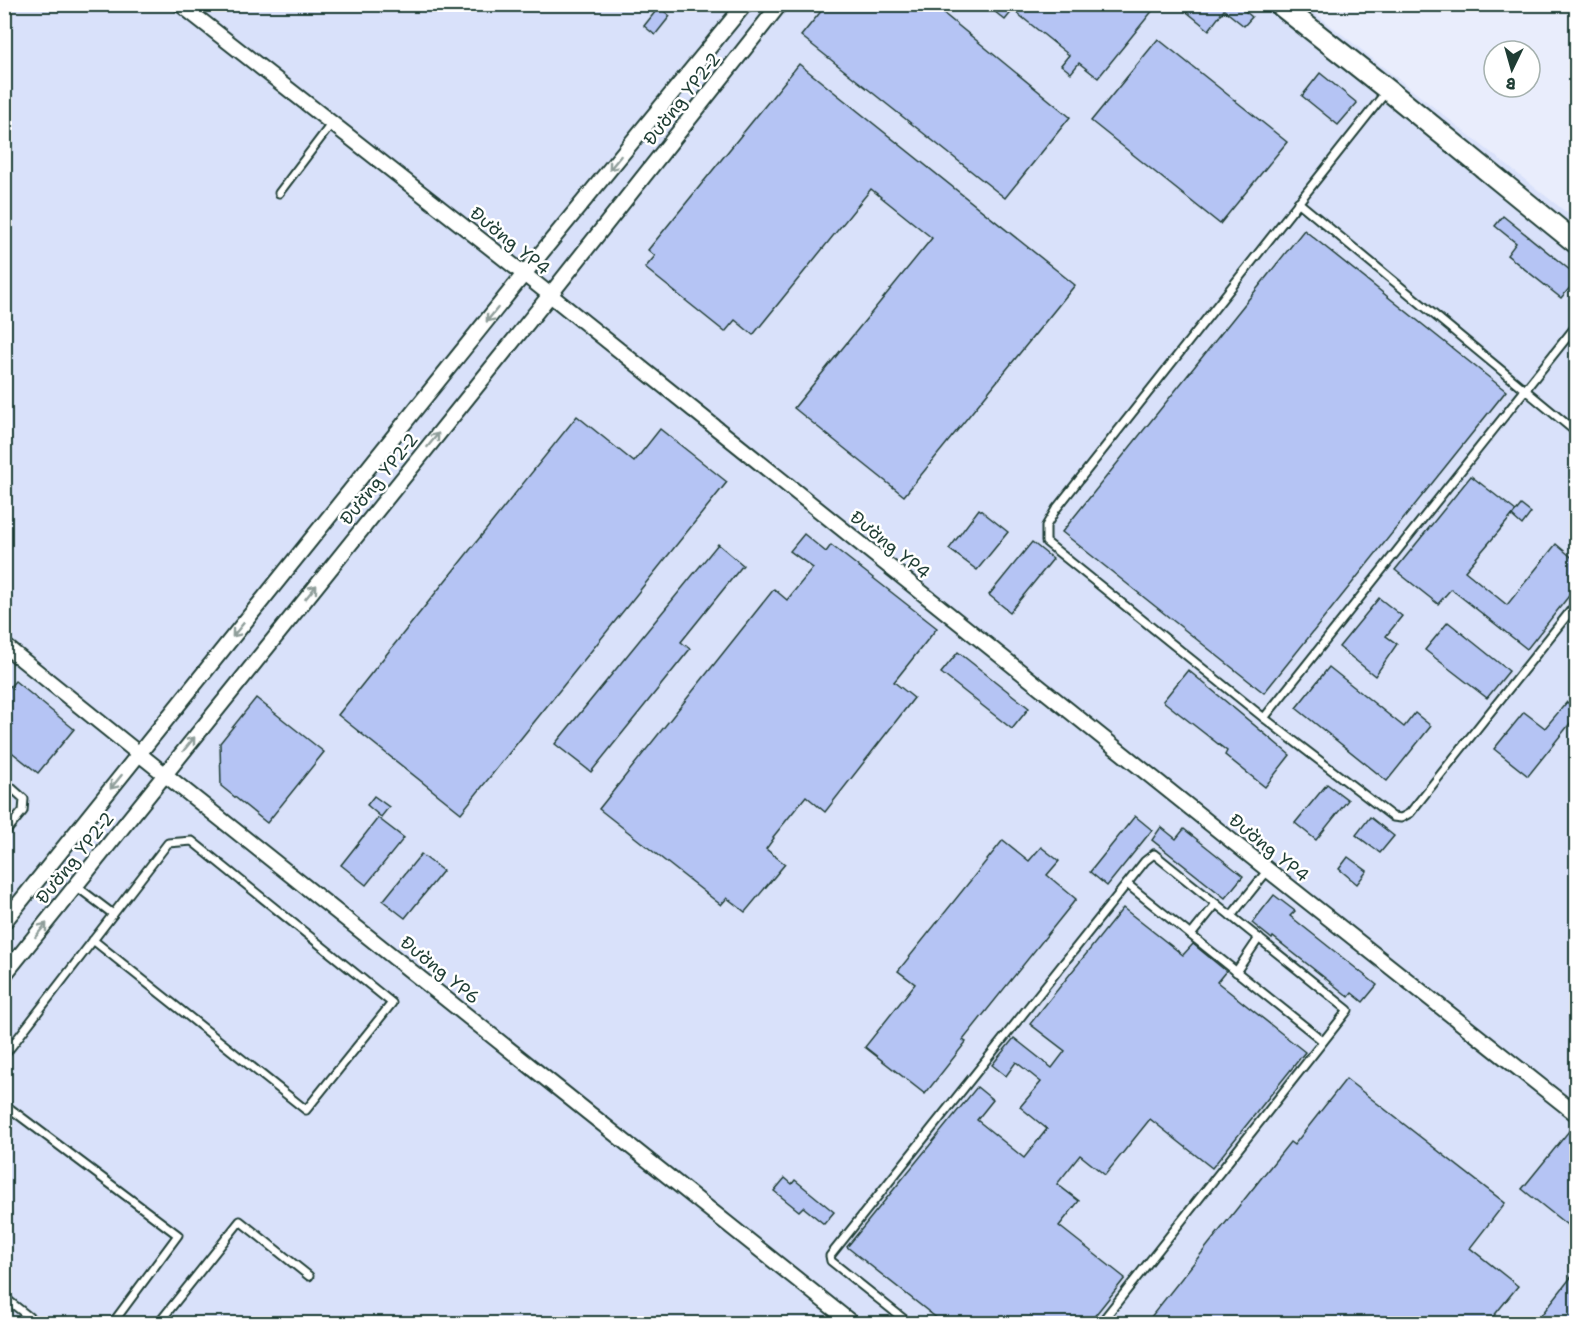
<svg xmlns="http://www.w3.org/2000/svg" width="1581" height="1328" viewBox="0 0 1581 1328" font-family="'Shantell Sans',sans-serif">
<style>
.built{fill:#d9e1fa}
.building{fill:#b5c4f4;stroke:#1f3d34;stroke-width:1.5}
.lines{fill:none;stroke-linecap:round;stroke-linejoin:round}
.lane-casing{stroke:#1f3d34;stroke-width:11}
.street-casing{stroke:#1f3d34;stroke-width:18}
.secondary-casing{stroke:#1f3d34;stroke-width:24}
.lane{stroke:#fff;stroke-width:7}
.street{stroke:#fff;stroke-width:14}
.secondary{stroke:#fff;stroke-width:20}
.oneway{stroke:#8f9e9a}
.labels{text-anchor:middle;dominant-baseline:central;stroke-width:5;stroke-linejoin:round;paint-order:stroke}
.street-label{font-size:18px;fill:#1f3d34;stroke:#fff}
</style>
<rect width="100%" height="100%" fill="#e9edfc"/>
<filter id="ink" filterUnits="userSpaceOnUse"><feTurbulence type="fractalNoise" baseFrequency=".0167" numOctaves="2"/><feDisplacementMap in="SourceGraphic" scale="12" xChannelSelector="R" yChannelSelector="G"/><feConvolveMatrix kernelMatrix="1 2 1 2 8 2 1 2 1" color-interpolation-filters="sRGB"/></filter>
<g filter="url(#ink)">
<polygon class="built" points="5,5 1305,5 1576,220 1576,1323 5,1324"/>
<g class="building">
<polygon points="827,4 932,4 1070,117 1005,198 801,36"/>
<polygon points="1000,4 1158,4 1098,78 1079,63 1071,73 1061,65 1069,55 1013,10 1005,20 994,11"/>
<polygon points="1177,4 1237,4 1252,17 1244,26 1224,10 1209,30"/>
<polygon points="659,7 670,16 655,35 644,26"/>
<polygon points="1158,39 1287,142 1220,224 1091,121"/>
<polygon points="799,64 1075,285 904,496 794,408 932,238 871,189 753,335 735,320 725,332 645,268 655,256 648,250"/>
<polygon points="1320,73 1357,103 1338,125 1302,96"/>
<polygon points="1503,216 1576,275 1576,289 1572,285 1561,298 1507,255 1516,243 1495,226"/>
<polygon points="1304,230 1506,391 1264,693 1062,532"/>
<polygon points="577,416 634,462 660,429 727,482 461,813 338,715"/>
<polygon points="1471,476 1516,511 1465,571 1507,605 1556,544 1576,561 1576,587 1527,649 1451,589 1438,604 1395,570"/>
<polygon points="1521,505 1531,513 1522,525 1512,516"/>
<polygon points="979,509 1008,532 977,570 949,549"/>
<polygon points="804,534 826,552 831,545 937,628 894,682 914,698 825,812 806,796 773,837 774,838 766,849 785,864 745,912 727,898 721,905 599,809 774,589 787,600 813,568 790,551"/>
<polygon points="1032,542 1053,559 1010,612 989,595"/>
<polygon points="718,544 743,565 681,642 690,649 591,772 555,744"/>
<polygon points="1379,598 1402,616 1386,636 1397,644 1375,676 1339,647"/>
<polygon points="1448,622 1509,671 1487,698 1425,650"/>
<polygon points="958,652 1029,708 1012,729 941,673"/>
<polygon points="1329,667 1404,727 1415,713 1431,726 1387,781 1296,708"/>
<polygon points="1188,670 1290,755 1265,787 1225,755 1227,751 1163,701"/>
<polygon points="15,681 74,729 38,773 4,746 4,693"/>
<polygon points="256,698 324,752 267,823 221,786 220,743"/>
<polygon points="1567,702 1576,710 1576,716 1528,776 1494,749 1524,712 1545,728"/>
<polygon points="1327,784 1348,800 1316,840 1295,823"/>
<polygon points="374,796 389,807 381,817 367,805"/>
<polygon points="1135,816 1152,830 1107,886 1090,872"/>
<polygon points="1370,817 1394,836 1380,853 1356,835"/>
<polygon points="378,818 404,838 366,885 341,865"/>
<polygon points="1161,827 1176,839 1184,829 1243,876 1225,898 1152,840"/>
<polygon points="1003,840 1029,861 1041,847 1059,861 1047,875 1076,899 963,1040 966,1042 925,1094 865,1047 915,984 898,971"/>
<polygon points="421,854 443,871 405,918 383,901"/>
<polygon points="1348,857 1367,871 1357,884 1339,869"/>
<polygon points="1274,895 1295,911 1290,916 1377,985 1363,1002 1352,993 1349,997 1273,937 1272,939 1252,923"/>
<polygon points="1123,908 1183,955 1193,944 1226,971 1217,982 1305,1052 1212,1168 1150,1119 1105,1175 1080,1155 1057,1184 1079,1201 1059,1226 1125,1278 1089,1323 943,1323 847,1247 977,1087 993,1100 977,1120 1024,1158 1047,1129 1020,1107 1041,1082 1016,1062 1006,1076 992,1065 1014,1038 1052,1068 1065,1051 1030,1024"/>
<polygon points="1346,1079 1505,1203 1470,1248 1518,1286 1488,1323 1157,1323 1150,1318 1290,1142 1294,1145"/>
<polygon points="1569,1131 1576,1137 1576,1232 1522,1189"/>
<polygon points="785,1178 792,1184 795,1180 834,1212 824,1224 803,1207 799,1211 774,1191"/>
<polygon points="1576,1271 1576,1323 1535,1323"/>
</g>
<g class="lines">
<defs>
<g id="lane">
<polyline points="1386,92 1056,509 1046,526 1046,542 1264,718 1393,817 1401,818 1410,813 1576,604"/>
<polyline points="279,193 332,123"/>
<polyline points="1298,202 1576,432"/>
<polyline points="1264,718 1576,326"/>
<polyline points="4,781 24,799 23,811 4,834"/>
<polyline points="1127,884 1323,1041"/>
<polyline points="76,886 113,914"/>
<polyline points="1231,916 1268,870"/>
<polyline points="1191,935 1216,904"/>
<polyline points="1236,972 1259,938"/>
<polyline points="4,1056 168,843 192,841 392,1003 306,1110 93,940"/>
<polyline points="4,1104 178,1235 112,1324"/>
<polyline points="4,1297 38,1324"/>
<polyline points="158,1324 240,1221 309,1276"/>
<polyline points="910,1324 831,1261 830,1256 1145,861 1154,854 1348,1010 1100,1324"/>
</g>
<g id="street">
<polyline points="180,4 524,274 1268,870 1576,1114"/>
<polyline points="4,645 138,753 853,1324"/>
<polyline points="4,922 524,274 745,4"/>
<polyline points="4,975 550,295 780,4"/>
</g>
<polyline id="secondary" points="1279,4 1388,90 1576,243"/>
</defs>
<use href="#lane" class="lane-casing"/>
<use href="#street" class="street-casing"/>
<use href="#secondary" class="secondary-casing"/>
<use href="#lane" class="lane"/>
<use href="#street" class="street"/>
<use href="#secondary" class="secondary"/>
</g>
<defs><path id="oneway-shaft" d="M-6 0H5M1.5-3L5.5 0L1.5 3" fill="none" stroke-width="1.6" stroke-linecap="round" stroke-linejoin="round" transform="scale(1.5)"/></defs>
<g class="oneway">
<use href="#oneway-shaft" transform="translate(615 163) rotate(129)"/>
<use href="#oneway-shaft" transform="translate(492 315) rotate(129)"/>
<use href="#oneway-shaft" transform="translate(433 440) rotate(-51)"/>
<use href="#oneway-shaft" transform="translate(311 592) rotate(-51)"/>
<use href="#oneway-shaft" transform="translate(238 630) rotate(129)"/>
<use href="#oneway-shaft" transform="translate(189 744) rotate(-51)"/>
<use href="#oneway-shaft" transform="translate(116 782) rotate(129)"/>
<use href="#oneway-shaft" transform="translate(41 930) rotate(-51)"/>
</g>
</g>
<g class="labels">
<g class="street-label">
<text transform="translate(682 99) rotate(-52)">Đường YP2-2</text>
<text transform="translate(510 241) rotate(39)">Đường YP4</text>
<text transform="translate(379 479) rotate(-51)">Đường YP2-2</text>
<text transform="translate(890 545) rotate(39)">Đường YP4</text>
<text transform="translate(1269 848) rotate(39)">Đường YP4</text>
<text transform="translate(75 858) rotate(-51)">Đường YP2-2</text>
<text transform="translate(440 970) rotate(39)">Đường YP6</text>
</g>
</g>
<rect width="1581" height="1328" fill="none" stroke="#fff" stroke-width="24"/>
<rect x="12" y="12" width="1557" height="1304" fill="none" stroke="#1f3d34" stroke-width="2" filter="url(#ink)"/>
<g transform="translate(1512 69) rotate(185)"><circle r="28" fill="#ffffff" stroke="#a5b1ae" stroke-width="1.5"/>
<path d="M0-4.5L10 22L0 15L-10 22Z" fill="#1f3d34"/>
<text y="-9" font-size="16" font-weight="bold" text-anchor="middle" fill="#1f3d34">B</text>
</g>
</svg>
